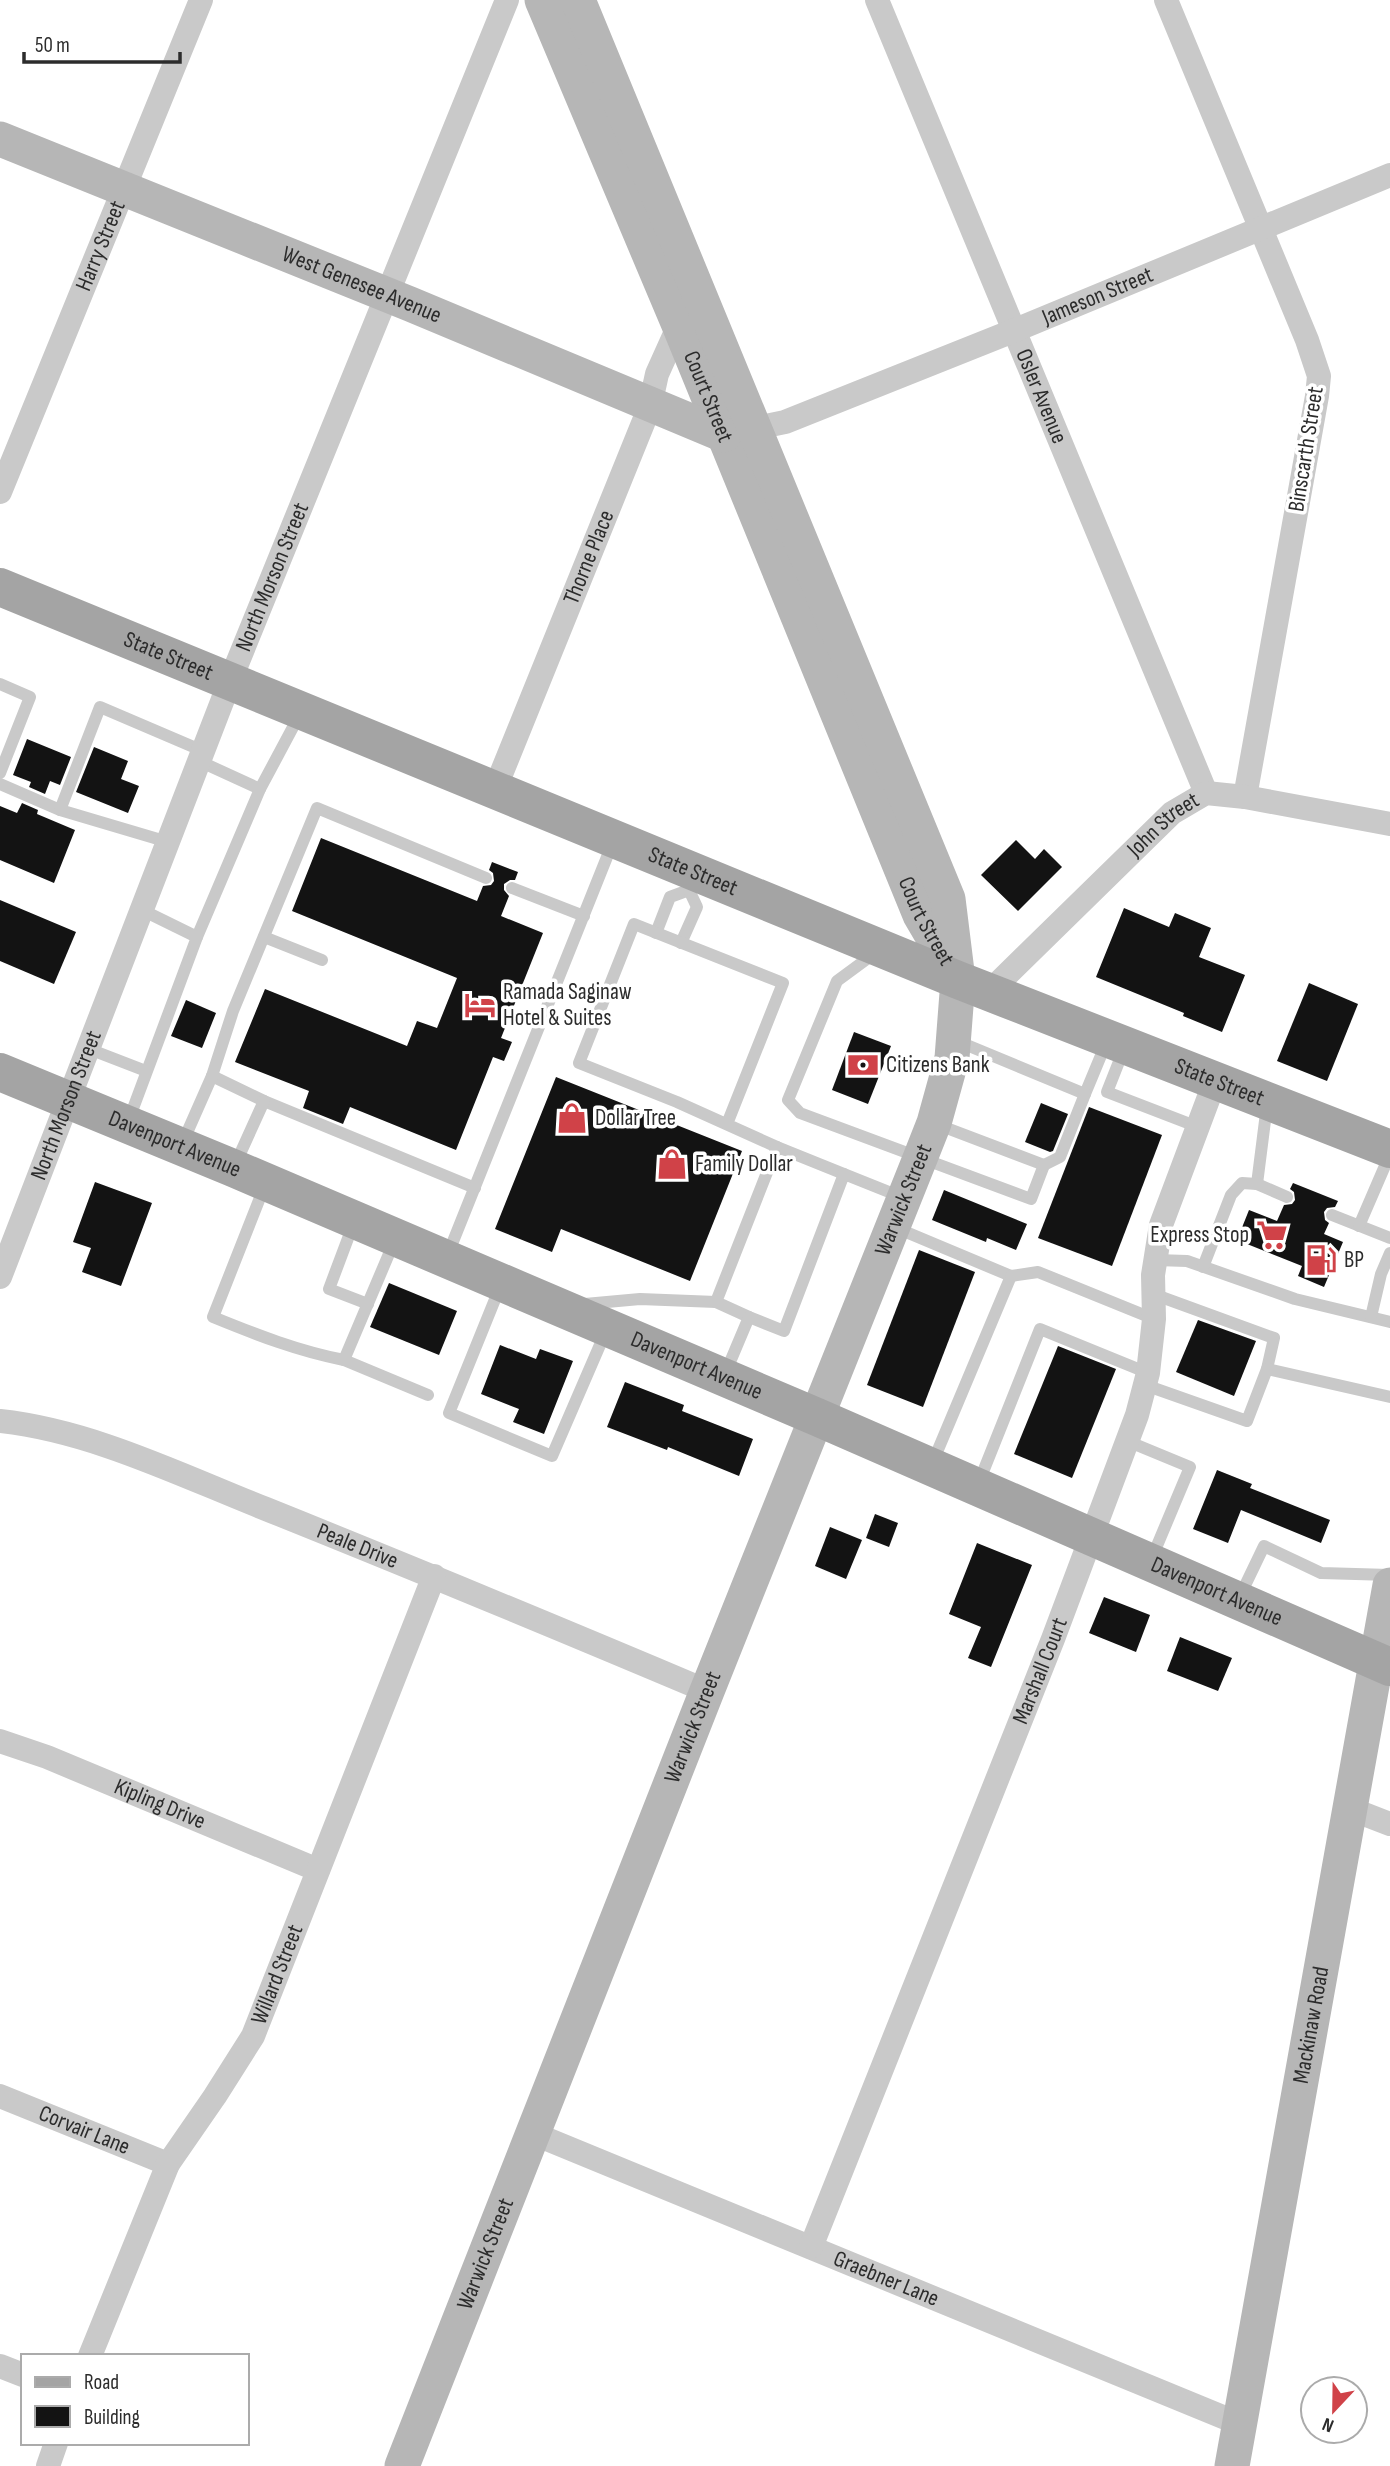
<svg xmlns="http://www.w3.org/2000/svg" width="1390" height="2466" viewBox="0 0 1390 2466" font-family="'Sofia Sans Condensed',sans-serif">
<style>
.building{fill:#131313}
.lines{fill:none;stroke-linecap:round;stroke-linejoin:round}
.lane{stroke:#c9c9c9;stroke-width:12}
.street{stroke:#c9c9c9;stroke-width:24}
.secondary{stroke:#b6b6b6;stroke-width:35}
.primary{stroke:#a4a4a4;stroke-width:38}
.labels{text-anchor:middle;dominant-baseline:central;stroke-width:7;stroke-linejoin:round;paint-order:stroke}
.street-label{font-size:23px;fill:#2c2c2c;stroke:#fff}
.poi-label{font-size:23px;fill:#2c2c2c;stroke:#fff;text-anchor:start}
</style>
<rect width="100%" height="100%" fill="#fff"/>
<g class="building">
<polygon points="27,739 71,757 60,785 50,781 45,794 29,787 31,782 13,775"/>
<polygon points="94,747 128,761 121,779 139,786 128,813 76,792"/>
<polygon points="22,803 38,810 37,814 75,830 54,883 0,860 0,806 17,813"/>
<polygon points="321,838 477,901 483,886 491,885 494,881 493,873 489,870 492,862 518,872 515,880 510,880 504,884 504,890 509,896 501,916 543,933 501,1038 512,1042 504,1061 493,1057 456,1150 350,1107 343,1124 303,1108 309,1091 235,1062 265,989 407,1046 417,1021 437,1028 457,978 292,911"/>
<polygon points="1016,840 1035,859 1044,849 1062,867 1018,911 981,875"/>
<polygon points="0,900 76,932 54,984 0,961"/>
<polygon points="1124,908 1169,927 1175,913 1211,928 1199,957 1245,975 1222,1032 1183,1016 1184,1013 1096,977"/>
<polygon points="1309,983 1358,1004 1327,1081 1277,1061"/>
<polygon points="186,1000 216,1013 202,1048 171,1036"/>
<polygon points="854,1032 891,1046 868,1104 832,1090"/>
<polygon points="556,1077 742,1151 690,1281 561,1229 552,1252 495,1229"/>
<polygon points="1041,1103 1068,1114 1053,1151 1050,1152 1025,1142"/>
<polygon points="1089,1107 1162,1135 1112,1266 1038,1238"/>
<polygon points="95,1182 152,1203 121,1286 82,1272 91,1248 73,1242"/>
<polygon points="1293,1183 1338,1201 1335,1207 1327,1208 1324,1212 1325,1220 1329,1223 1324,1234 1343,1242 1324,1287 1298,1276 1302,1266 1237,1240 1249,1210 1277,1221 1284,1205 1292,1204 1295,1200 1294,1192 1290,1189"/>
<polygon points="944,1190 1027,1224 1016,1250 987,1238 986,1242 932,1220"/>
<polygon points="919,1250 975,1272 923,1407 867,1385"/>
<polygon points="389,1283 457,1311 439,1355 370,1327"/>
<polygon points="1198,1320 1256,1341 1234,1396 1176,1372"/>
<polygon points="500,1345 536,1359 540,1349 573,1361 544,1434 513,1422 519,1409 481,1394"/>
<polygon points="1058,1346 1116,1369 1072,1478 1014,1454"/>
<polygon points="625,1382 684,1405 682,1411 753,1439 739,1476 668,1447 667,1450 607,1427"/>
<polygon points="1217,1470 1252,1484 1250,1488 1330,1520 1321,1543 1241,1510 1228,1543 1193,1529"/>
<polygon points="875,1514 898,1523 889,1547 866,1538"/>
<polygon points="830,1527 862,1540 846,1579 815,1566"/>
<polygon points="977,1543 1032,1565 991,1667 968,1658 981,1627 949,1614"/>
<polygon points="1104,1597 1150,1615 1136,1652 1089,1633"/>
<polygon points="1180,1637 1232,1658 1218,1691 1167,1671"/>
</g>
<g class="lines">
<g class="lane">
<polyline points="0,684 30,697 0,773"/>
<polyline points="199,761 260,789"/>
<polyline points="0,784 60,810"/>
<polyline points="168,842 60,810 100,707 203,751"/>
<polyline points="512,888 584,916"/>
<polyline points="656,933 670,897 689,890"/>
<polyline points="197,937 260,789 300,714"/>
<polyline points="264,937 322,960"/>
<polyline points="681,943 697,907 689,890 694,876"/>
<polyline points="875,953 837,981 788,1100 800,1113 1031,1199 1044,1165 936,1124"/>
<polyline points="957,1041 1085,1094 1107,1041"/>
<polyline points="89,1049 146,1071"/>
<polyline points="1124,1049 1107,1092 1198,1127"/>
<polyline points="212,1076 264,1101 475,1188"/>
<polyline points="128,1122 197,937 142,910"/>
<polyline points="727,1124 783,983 634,924 579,1063 677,1102 777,1147"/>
<polyline points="182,1144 212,1076 233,1011 317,808 486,878"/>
<polyline points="235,1165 264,1101"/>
<polyline points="1044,1165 1060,1157 1085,1094"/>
<polyline points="1257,1184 1267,1105"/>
<path d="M 265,1185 L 213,1317 C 257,1335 298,1351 344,1360"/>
<polyline points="1332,1215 1390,1238"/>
<polyline points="353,1225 329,1289 368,1304"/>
<polyline points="1359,1226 1390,1154"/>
<polyline points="894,1227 1011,1276 932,1464"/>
<polyline points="394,1242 344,1360 428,1395"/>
<polyline points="448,1254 613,842"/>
<polyline points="1156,1260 1187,1261 1295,1299 1390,1322"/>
<polyline points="1203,1267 1231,1195 1242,1183 1257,1184 1287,1197"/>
<polyline points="1011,1276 1038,1272 1154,1319"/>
<polyline points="500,1287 449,1413 552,1456 606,1331"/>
<polyline points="1153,1294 1274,1338 1267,1369"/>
<polyline points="585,1304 640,1299 716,1302"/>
<polyline points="749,1317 716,1302 777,1147 844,1174"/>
<polyline points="1371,1317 1381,1274 1390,1253"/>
<polyline points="725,1374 749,1317 784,1331 844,1174 904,1198"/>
<polyline points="1145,1385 1247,1421 1267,1369 1390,1397"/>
<polyline points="1127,1441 1190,1467 1151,1560"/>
<polyline points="979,1482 1040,1329 1148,1373"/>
<polyline points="1240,1596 1264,1546 1321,1573 1390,1575"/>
</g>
<g class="street">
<path id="s1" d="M 877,0 L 1206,793"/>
<polyline points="1166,0 1307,340 1319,376 1317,396 1245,797"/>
<path id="s2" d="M 741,431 L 785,422 L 1013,331 L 1390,175"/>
<path id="s3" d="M 0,492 L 201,0"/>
<path id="s4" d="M 495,789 L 650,406 L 657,374 L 679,325"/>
<path id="s5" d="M 989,992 L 1172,813 L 1206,793 L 1245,797 L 1390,824"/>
<path id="s6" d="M 0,1277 L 230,681 L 507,0"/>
<path id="s7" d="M 0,1421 C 92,1431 180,1475 266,1509 C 413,1568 560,1629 707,1691"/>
<path id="s8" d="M 0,1741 L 47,1757 L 318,1870"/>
<polyline points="1351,1809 1390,1824"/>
<path id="s9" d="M 0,2096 L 168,2164"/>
<path id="s10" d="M 532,2133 L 1240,2424"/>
<path id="s11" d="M 811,2247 L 1053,1639 L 1137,1415 L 1148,1373 L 1154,1319 L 1153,1275 L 1161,1225 L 1215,1081"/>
<path id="s12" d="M 90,2356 L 168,2164 L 215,2096 L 253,2036 L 434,1576"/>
<polyline points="0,2366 23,2375"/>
<polyline points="48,2466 56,2443"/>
</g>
<g class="secondary">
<path id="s13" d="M 542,0 L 679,325 L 920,915 L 951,968"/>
<path id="s14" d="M 0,139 L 410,304 L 724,435"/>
<path id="s15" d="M 402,2466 L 707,1691 L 921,1156 L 934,1123 L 952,1058 L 958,980 L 948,899 L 578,0"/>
<path id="s16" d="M 1232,2466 L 1390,1585"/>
</g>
<g class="primary">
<path id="s17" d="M 0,587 L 958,980 L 1390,1149"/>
<path id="s18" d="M 0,1072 L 233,1168 L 817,1417 L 1390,1667"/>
</g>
</g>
<defs>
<symbol id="hotel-bare" viewBox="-9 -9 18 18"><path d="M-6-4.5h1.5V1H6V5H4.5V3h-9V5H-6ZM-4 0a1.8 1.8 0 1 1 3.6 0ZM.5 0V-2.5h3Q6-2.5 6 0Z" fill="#d04248" stroke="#fff" stroke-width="2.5" paint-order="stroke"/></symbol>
<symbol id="bank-bare" viewBox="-9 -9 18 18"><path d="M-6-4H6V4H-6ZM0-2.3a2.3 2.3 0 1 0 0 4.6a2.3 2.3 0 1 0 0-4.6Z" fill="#d04248" stroke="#fff" stroke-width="2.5" paint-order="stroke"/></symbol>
<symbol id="shop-bare" viewBox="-9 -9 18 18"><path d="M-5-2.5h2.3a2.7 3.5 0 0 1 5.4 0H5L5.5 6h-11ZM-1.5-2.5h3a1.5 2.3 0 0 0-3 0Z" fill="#d04248" stroke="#fff" stroke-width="2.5" paint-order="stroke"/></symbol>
<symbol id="supermarket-bare" viewBox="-9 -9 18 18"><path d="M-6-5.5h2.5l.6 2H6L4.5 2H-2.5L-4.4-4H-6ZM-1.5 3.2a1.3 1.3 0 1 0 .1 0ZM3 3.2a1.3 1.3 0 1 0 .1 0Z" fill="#d04248" stroke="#fff" stroke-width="2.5" paint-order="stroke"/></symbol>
<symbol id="fuel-bare" viewBox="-9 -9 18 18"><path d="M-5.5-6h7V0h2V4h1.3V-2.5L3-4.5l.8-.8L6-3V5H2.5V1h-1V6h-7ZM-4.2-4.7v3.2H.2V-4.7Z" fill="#d04248" stroke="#fff" stroke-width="2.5" paint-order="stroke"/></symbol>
</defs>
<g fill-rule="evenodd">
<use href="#hotel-bare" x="458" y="983" width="44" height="44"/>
<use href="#bank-bare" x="841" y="1043" width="44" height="44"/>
<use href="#shop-bare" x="550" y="1096" width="44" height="44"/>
<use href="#shop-bare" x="650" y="1142" width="44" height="44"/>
<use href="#supermarket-bare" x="1250" y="1213" width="44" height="44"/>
<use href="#fuel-bare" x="1299" y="1238" width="44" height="44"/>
</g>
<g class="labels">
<g class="street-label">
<text stroke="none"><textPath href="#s3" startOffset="266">Harry Street</textPath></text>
<text stroke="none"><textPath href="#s14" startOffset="390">West Genesee Avenue</textPath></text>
<text stroke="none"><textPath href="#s2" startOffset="382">Jameson Street</textPath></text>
<text stroke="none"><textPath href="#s13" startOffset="430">Court Street</textPath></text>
<text stroke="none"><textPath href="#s1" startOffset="429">Osler Avenue</textPath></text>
<text transform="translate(1306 449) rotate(-81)">Binscarth Street</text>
<text stroke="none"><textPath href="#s4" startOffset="250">Thorne Place</textPath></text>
<text stroke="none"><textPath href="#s6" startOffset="751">North Morson Street</textPath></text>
<text stroke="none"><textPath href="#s17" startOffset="182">State Street</textPath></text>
<text stroke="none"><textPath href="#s5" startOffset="242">John Street</textPath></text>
<text stroke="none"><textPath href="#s17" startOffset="749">State Street</textPath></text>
<text stroke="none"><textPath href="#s13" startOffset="998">Court Street</textPath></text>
<text stroke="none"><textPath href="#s17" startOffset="1316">State Street</textPath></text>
<text stroke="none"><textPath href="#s6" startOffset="184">North Morson Street</textPath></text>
<text stroke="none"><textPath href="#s18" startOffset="189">Davenport Avenue</textPath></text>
<text stroke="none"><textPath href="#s15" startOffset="1362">Warwick Street</textPath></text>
<text stroke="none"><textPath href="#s18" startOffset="756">Davenport Avenue</textPath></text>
<text stroke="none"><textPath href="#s7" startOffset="380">Peale Drive</textPath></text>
<text stroke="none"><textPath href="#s18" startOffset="1323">Davenport Avenue</textPath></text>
<text stroke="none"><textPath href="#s11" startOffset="620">Marshall Court</textPath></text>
<text stroke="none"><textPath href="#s15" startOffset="794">Warwick Street</textPath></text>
<text stroke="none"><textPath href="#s8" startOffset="172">Kipling Drive</textPath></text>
<text stroke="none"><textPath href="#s12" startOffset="427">Willard Street</textPath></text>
<text stroke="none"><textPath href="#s16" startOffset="448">Mackinaw Road</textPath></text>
<text stroke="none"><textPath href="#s9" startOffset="91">Corvair Lane</textPath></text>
<text stroke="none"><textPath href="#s15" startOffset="228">Warwick Street</textPath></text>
<text stroke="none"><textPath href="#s10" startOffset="383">Graebner Lane</textPath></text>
</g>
<g class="poi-label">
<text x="503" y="992">Ramada Saginaw<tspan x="503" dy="26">Hotel &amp; Suites</tspan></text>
<text x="886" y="1065">Citizens Bank</text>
<text x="595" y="1118">Dollar Tree</text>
<text x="695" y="1164">Family Dollar</text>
<text x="1249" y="1235" text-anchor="end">Express Stop</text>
<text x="1344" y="1260">BP</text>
</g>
</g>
<rect x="21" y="2354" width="228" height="91" fill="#ffffff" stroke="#ababab" stroke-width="2"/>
<rect x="35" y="2377" width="35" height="10" fill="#a4a4a4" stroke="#ababab" stroke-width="2"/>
<text x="84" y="2389" font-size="21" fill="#2c2c2c">Road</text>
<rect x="35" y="2406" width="35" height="21" fill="#131313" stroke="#ababab" stroke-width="2"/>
<text x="84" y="2424" font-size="21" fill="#2c2c2c">Building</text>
<g transform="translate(1334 2410) rotate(202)"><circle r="33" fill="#ffffff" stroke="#ababab" stroke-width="2"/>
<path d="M0-5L12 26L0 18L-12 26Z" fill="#d04248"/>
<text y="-10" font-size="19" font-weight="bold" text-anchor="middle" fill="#2c2c2c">N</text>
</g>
<path d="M24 52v10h156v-10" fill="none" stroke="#2c2c2c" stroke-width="3.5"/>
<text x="35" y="52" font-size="21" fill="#2c2c2c" stroke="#ffffff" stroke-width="5" paint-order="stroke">50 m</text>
</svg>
